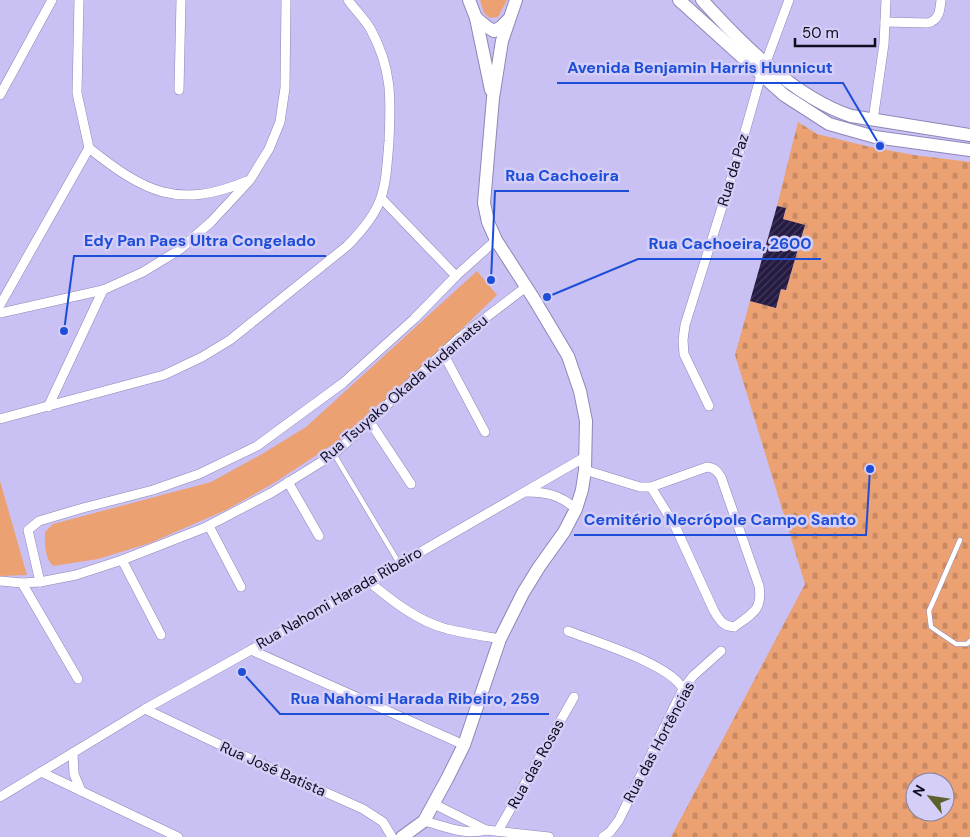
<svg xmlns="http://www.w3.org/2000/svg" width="970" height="837" viewBox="0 0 970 837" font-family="'DM Sans',sans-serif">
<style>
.green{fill:#eca173}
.cemetery{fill:url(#cemetery-stones);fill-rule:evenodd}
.building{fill:url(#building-hatch)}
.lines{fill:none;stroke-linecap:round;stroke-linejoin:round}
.lane-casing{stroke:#8e86b6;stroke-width:5.5}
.street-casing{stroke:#8e86b6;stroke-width:10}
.secondary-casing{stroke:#8e86b6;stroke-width:14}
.lane{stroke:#fff;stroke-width:4.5}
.street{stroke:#fff;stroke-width:9}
.secondary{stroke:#fff;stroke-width:12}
.labels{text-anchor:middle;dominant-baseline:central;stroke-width:5;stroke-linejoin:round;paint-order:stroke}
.street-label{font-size:15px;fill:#100c1d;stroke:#d5cff8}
.leader{fill:none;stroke:#1d4ed8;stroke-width:2}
.callout-dot{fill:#1d4ed8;stroke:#d5cff8;stroke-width:2}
.callout-label{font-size:16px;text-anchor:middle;font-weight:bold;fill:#1d4ed8;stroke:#d5cff8;stroke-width:5;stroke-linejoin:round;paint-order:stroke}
</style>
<defs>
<pattern id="cemetery-stones" width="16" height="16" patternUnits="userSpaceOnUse" patternTransform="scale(1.25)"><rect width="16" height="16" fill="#eca173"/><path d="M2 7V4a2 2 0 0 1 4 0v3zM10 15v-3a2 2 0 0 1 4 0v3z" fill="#c98963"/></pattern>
<pattern id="building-hatch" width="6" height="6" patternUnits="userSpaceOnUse" patternTransform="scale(1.25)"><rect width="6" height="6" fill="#251b42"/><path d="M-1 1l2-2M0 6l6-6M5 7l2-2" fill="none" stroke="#423a5a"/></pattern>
</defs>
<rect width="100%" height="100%" fill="#c9c0f4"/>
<g class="green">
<polygon points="480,0 507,0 498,17 490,18 484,13"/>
<path d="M 477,271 L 497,295 L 361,426 L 274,483 L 226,510 L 150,543 L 98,559 L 53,566 C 44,557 45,544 45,532 L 53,524 L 211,482 L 262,454 L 306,427 Z"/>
<polygon points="0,481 27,575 0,576"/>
</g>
<path class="cemetery" d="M 798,122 L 817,134 L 866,146 L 914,155 L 970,162 L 970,837 L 671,837 L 805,584 L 735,355 L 750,301 L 776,308 L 781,289 L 786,290 L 805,226 L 783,219 L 786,208 L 777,206 ZM 915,782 L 945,782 L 945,812 L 915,812 Z"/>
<polygon class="building" points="777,206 786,208 783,219 805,225 786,290 781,289 776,308 750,301"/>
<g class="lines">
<defs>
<g id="lane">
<polyline points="334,454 399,563"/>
<polyline points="960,540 929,611 931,627 956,644 967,644 970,641"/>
</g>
<g id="street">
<path d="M 885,22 L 928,23 C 939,20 940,11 941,0"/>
<polyline points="766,62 789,0"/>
<polyline points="179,90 181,0"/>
<polyline points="0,95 52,0"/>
<polyline points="873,120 884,44 886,0"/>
<path d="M 89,148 C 144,192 178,210 247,181"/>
<polyline points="382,199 456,276"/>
<polyline points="0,305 89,148 77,93 79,0"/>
<polyline points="0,313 103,290 143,272 179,250 211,222 250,180 269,149 280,122 285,88 286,0"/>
<polyline points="443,353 485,432"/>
<polyline points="709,406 684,354 683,340 685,325 739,153 761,75"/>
<polyline points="48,407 103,290"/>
<path d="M 0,419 L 164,375 L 202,357 L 230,340 L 347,246 C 385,208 385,192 389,141 C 391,98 392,69 371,30 C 365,19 355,10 348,0"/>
<polyline points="370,422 411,484"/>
<path d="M 585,470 L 640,487 L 651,487 L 707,467 C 714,468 717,470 721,477 L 759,586 C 763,610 752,614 734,627 C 723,626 720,621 714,611 L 675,526 L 651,487"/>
<polyline points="288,482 319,536"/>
<path d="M 526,492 C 547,492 560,495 576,509"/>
<polyline points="209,526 241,587"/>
<polyline points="122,560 161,635"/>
<polyline points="0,581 22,583 40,582 76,575 122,560 204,528 271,493 334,454 459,338 526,287"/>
<path d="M 368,581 C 391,600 417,621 447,629 C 464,633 483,636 500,639"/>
<polyline points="40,582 28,530 39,521 83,508 153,490 199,474 257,446 343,383 414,319 456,276 496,240"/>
<polyline points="22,583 78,679"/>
<path d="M 568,631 C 596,642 670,664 683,689"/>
<polyline points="251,650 464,745"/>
<polyline points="145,709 233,751 363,809 383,822 392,837"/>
<polyline points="73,753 74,774 81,791"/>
<polyline points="41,772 178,837"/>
<polyline points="0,797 145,709 251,650 585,457"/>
<polyline points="434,804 486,830"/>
<path d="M 424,821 C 444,826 466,836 486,830 L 549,837"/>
<polyline points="498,831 574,697"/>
<polyline points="603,837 610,832 619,820 683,689 693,676 721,651"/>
</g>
<g id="secondary">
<polyline points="469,0 476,18 491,90"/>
<polyline points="679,0 784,95 829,124 875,137 970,150"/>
<path d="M 702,0 C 742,44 794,97 851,116 L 970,135"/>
<polyline points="476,18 487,27 494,31 501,27 508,20"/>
<polyline points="402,837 424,821 447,779 464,745 500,639 523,593 539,567 564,532 576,509 582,490 585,470 586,421 580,391 568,356 534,299 496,240 488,222 484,203 493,98 502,41 516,0"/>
</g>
</defs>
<use href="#lane" class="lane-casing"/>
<use href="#street" class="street-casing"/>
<use href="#secondary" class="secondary-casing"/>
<use href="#lane" class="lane"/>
<use href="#street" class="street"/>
<use href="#secondary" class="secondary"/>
</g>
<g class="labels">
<g class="street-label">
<text transform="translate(733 170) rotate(-73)">Rua da Paz</text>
<text transform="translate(404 389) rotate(-41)">Rua Tsuyako Okada Kudamatsu</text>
<text transform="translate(339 598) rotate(-30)">Rua Nahomi Harada Ribeiro</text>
<text transform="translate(659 742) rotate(-62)">Rua das Hortências</text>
<text transform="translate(536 764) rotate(-61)">Rua das Rosas</text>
<text transform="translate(273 769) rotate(24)">Rua José Batista</text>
</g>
</g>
<path class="leader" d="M880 146L843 83H557M491 280L495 191H629M64 331L74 256H326M547 297L638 259H821M870 469L866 535H574M242 672L280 714H549"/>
<g class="callout-dot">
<circle cx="880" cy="146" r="5"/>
<circle cx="491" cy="280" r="5"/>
<circle cx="64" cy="331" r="5"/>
<circle cx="547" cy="297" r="5"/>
<circle cx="870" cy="469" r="5"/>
<circle cx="242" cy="672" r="5"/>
</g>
<g class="callout-label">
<text x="700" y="73">Avenida Benjamin Harris Hunnicut</text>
<text x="562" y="181">Rua Cachoeira</text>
<text x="200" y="246">Edy Pan Paes Ultra Congelado</text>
<text x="730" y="249">Rua Cachoeira, 2600</text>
<text x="720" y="525">Cemitério Necrópole Campo Santo</text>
<text x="415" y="704">Rua Nahomi Harada Ribeiro, 259</text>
</g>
<g transform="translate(930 797) rotate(300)"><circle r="24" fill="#d5cff8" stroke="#8681a0"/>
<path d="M0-4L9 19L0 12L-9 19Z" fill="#5c602d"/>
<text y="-8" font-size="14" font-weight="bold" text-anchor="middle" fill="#100c1d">N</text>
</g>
<path d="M795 38v8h80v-8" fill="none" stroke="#100c1d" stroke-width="2.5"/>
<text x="802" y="38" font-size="15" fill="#100c1d" stroke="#d5cff8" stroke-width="4" paint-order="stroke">50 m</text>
</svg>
